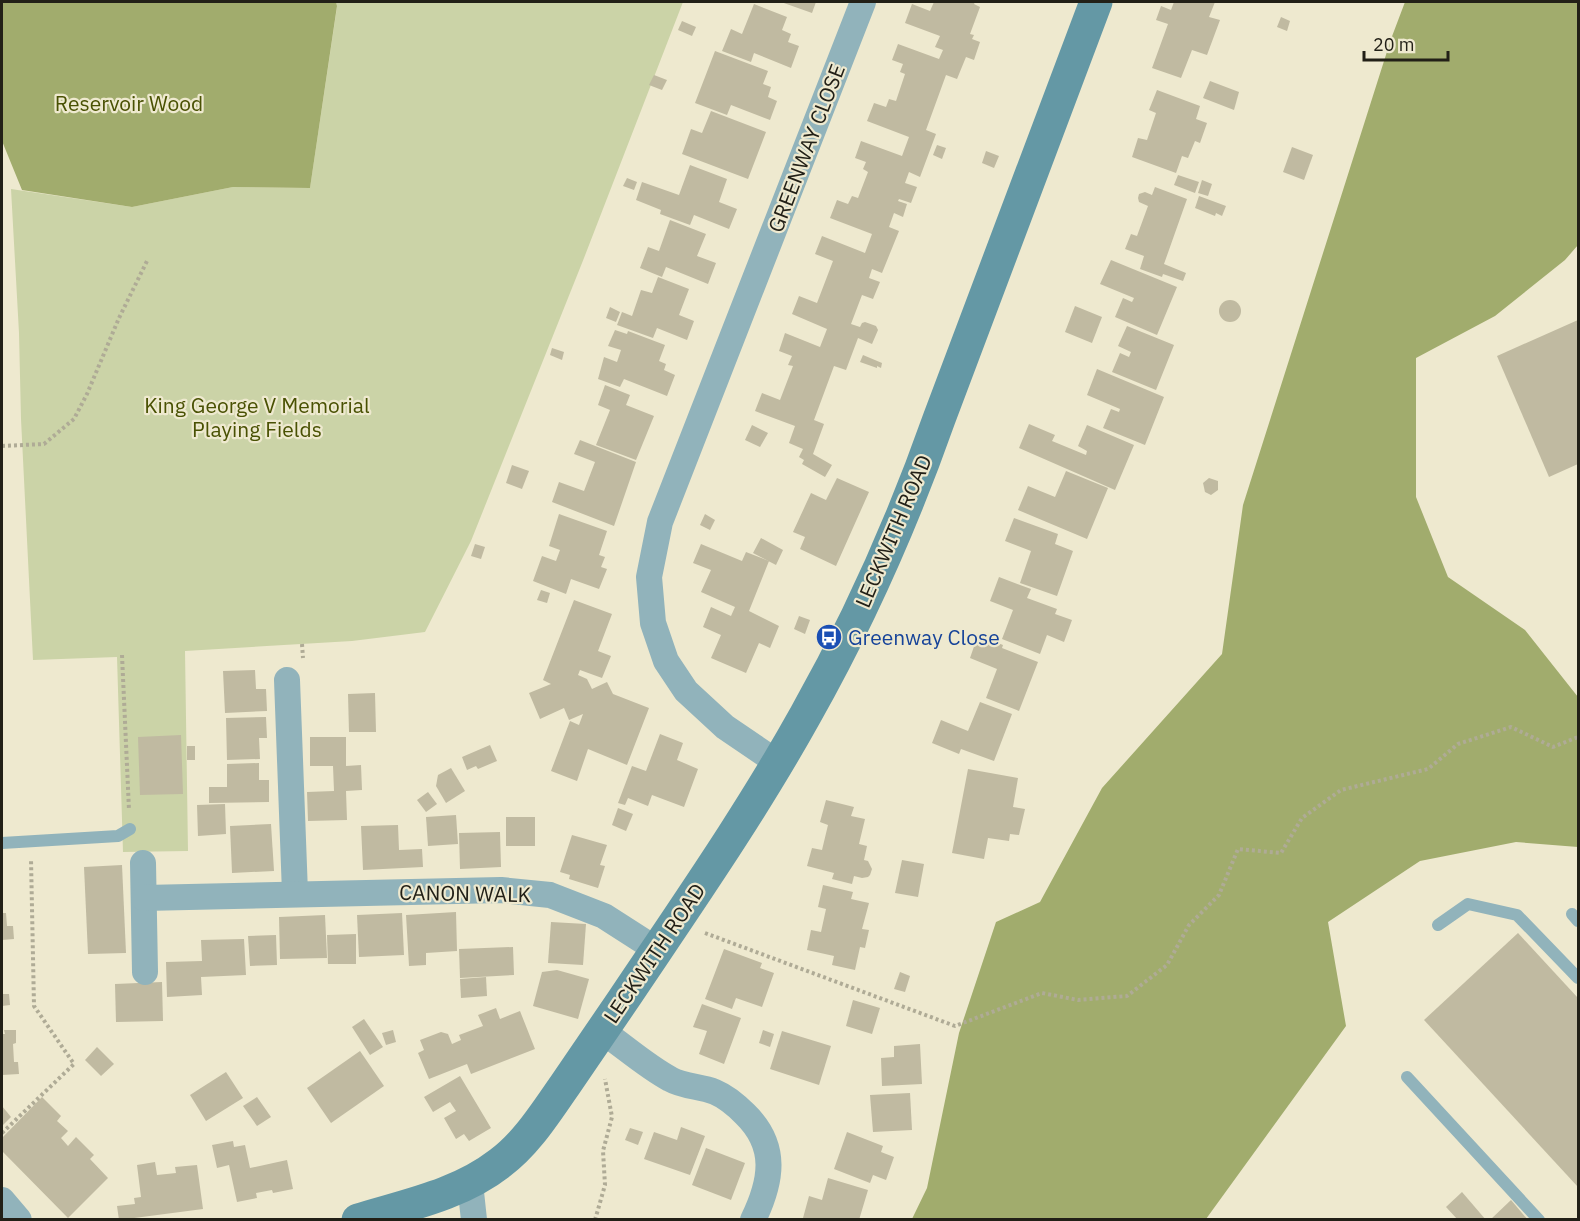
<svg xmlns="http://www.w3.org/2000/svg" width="1580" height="1221" viewBox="0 0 1580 1221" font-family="'IBM Plex Sans',sans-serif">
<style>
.green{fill:#cbd3a7}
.forest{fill:#a1ac6d}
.building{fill:#c0baa1}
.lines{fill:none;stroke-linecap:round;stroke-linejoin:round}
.path{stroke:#afab96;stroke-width:4;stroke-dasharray:3 3;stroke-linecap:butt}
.lane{stroke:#91b3bb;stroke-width:12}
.street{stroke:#91b3bb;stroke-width:26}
.secondary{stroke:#6498a5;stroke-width:33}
.labels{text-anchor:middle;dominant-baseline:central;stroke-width:4.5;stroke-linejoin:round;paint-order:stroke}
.park-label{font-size:21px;fill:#495103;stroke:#eee9cf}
.street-label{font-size:21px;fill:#222017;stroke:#eee9cf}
.transit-label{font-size:21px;fill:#164399;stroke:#eee9cf;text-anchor:start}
</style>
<rect width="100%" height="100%" fill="#eee9cf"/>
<polygon class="green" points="336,2 683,2 584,258 471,541 425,632 352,641 185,651 188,851 123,852 117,657 33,660 21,419 19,333 11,189 132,207 233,187 310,188 337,7"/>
<g class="forest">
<polygon points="2,2 336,2 337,6 310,188 233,187 132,207 22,190 2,141"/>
<polygon points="1405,2 1578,2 1578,245 1565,260 1495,316 1416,358 1416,497 1448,577 1525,630 1578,697 1578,847 1516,842 1420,861 1328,922 1346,1026 1206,1219 912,1219 927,1188 959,1033 996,922 1040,902 1102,788 1222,654 1243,505 1391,39"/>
</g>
<g class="building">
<polygon points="781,2 816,2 812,13"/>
<polygon points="934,2 975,2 974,4 980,7 970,34 974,35 972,39 980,42 974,60 966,57 957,79 946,75 926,130 936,134 920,177 909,172 905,183 917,187 911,203 899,199 898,201 907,204 903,217 894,213 889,227 899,231 882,273 872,269 869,278 880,282 873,299 862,295 851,324 860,327 862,323 865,322 876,326 878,330 872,344 858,338 846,370 834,366 814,420 824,424 813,454 832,465 825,477 802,464 804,460 799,457 803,449 789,443 795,426 755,411 762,393 780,400 793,366 788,365 792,356 779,351 785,333 820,347 827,329 792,314 799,296 817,303 833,261 815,254 822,236 865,253 872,234 830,218 837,200 848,204 852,196 858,198 868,172 863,169 866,162 855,158 861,141 902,156 909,137 867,121 874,103 886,107 889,99 896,101 905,74 900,72 903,64 892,60 898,44 939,59 943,50 935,47 940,36 905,23 912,4 930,11"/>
<polygon points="1174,2 1215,2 1209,17 1220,20 1207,55 1192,50 1181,78 1152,68 1168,24 1156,20 1161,6 1171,10"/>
<polygon points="754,4 787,17 782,30 791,34 788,42 799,46 791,68 754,53 751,62 722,51 731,29 742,34"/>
<polygon points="1281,17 1290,21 1287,31 1277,27"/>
<polygon points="682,21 696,27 692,36 678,30"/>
<polygon points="715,51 768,71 763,84 771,87 768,97 777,101 770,120 731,105 727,115 695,103"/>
<polygon points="654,75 667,80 662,90 649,85"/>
<polygon points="1210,81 1239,92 1234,110 1203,98"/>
<polygon points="1157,90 1200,106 1196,119 1207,123 1200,143 1195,141 1188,158 1182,156 1176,173 1132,157 1138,138 1147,140 1156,113 1149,110"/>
<polygon points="711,111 766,132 748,179 682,154 691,129 702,133"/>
<polygon points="937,145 946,148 942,159 933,155"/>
<polygon points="1292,147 1313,155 1304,180 1283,172"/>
<polygon points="986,151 999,156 994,168 982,163"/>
<polygon points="690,165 727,179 719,202 737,209 729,229 694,215 690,225 660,214 661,210 636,200 642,182 679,195"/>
<polygon points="1178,175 1199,182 1195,193 1174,185"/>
<polygon points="627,178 637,182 634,190 623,186"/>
<polygon points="1202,180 1212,184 1208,196 1198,193"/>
<polygon points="1155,187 1187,199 1164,264 1186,273 1183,281 1163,274 1162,277 1140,269 1144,256 1125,249 1131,234 1137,236 1148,206 1139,202 1138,198 1139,194 1145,192 1152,195"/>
<polygon points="1199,196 1226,206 1222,216 1216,213 1215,216 1195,208"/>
<polygon points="670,220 706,234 697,256 716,263 708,284 666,267 662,277 640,268 648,247 659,251"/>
<polygon points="1111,260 1177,287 1157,335 1115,317 1123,298 1132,302 1134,298 1100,284"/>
<polygon points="658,277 689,289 679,315 694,321 687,340 657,328 653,338 617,325 622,312 632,316 641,290 652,293"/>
<circle cx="1230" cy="311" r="11"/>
<polygon points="1075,306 1102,317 1092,343 1065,332"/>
<polygon points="610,307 620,312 616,322 606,318"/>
<polygon points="1578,320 1578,464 1549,477 1497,356"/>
<polygon points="1127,326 1174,345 1156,390 1112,372 1120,353 1129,357 1131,352 1118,346"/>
<polygon points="615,330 627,334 628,331 665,345 659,361 666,364 664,370 675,375 667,396 624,379 620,387 598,379 604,357 617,362 621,350 608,346"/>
<polygon points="552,348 564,352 562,360 550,355"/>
<polygon points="863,355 882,363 881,368 877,366 877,368 860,362"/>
<polygon points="1097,369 1164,397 1145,445 1103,428 1111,409 1119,412 1120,409 1087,395"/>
<polygon points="605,385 630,395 626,405 654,416 636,460 596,445 610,410 598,405"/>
<polygon points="1029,424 1055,435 1052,441 1086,455 1087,451 1078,446 1087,425 1134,445 1115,490 1019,448"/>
<polygon points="752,425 768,433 760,447 745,440"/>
<polygon points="580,440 636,462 614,526 552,502 559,482 584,491 595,462 574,454"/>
<polygon points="512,465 529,471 522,489 506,483"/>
<polygon points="1066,471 1108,488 1087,539 1018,510 1028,486 1055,497"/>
<polygon points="837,478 869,492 836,566 800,549 805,537 793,532 811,493 826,500"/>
<polygon points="1209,478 1218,481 1218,490 1211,495 1205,492 1203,483"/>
<polygon points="559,514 607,531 599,555 605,557 601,567 607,569 599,589 571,579 566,594 533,581 542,556 556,561 560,550 549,546"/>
<polygon points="705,514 715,520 710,530 700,525"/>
<polygon points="1014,518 1058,534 1055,544 1073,551 1057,596 1020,583 1031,551 1005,541"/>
<polygon points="761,538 783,550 776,565 753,553"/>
<polygon points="475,544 485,547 481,559 471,556"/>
<polygon points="701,544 742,561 746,552 769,561 749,611 779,626 770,648 759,643 746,673 711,658 721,635 703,627 711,607 731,616 735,607 701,592 711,570 693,563"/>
<polygon points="999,577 1031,589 1027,598 1057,609 1055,614 1072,620 1064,642 1047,635 1040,654 1002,639 1013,610 990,601"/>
<polygon points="541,590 550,593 547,603 537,600"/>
<polygon points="574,600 612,614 598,651 611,656 602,678 580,670 578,675 587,679 592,689 607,682 613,694 649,708 627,765 588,749 577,781 551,771 570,721 579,725 583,714 569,720 564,708 540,719 529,693 551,684 543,680"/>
<polygon points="799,616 810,620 805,634 794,629"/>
<polygon points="978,635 1003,645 1002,648 1038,662 1019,711 986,698 997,669 970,658"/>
<polygon points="255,670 256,689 266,689 267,711 225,713 223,671"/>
<polygon points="375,693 376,732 349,732 348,694"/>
<polygon points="980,702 1012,714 994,761 961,749 959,754 932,743 941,720 968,731"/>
<polygon points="266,717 267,738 259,738 260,759 227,760 226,718"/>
<polygon points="660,734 683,743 677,760 698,769 684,807 652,795 648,806 628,798 625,805 618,803 632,766 646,771"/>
<polygon points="181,735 183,794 140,795 138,737"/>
<polygon points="310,737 346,737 346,766 361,765 362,790 346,791 347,820 308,821 307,792 334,791 333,766 310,766"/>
<polygon points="490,745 497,761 478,769 476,766 467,770 462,757"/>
<rect x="187" y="746" width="8" height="14"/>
<polygon points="259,763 259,780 269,780 269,802 209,803 209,787 227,787 227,764"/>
<polygon points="451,768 465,791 446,803 436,786 438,775"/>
<polygon points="968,769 1018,778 1013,807 1025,809 1019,835 1010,834 1009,841 988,838 984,859 952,853"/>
<polygon points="428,792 437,804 426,812 417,800"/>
<polygon points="826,800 854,807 851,816 865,819 859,844 867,846 864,860 868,861 872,869 870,875 868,877 862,878 854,876 852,884 832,879 834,873 807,866 812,848 822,850 828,825 820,822"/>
<polygon points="225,804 226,834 198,836 197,805"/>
<polygon points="618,808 633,814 626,831 612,825"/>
<polygon points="456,815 458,844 428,846 426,817"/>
<rect x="506" y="817" width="29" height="29"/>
<polygon points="271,824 274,871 232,873 230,826"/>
<polygon points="398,825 399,850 422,849 423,867 363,870 361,826"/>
<polygon points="500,832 501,867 460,869 459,833"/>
<polygon points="572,835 607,845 600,865 605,866 598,888 569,879 570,875 560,872"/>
<polygon points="902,860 924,864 918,897 895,893"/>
<polygon points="122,865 126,953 88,954 84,867"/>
<polygon points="823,885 853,892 851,899 869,903 862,929 869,930 865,948 860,947 855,970 832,965 834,956 807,950 811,930 821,932 826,909 818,907"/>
<polygon points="456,912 457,951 426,953 426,965 409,966 406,915"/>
<polygon points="2,913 6,913 7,926 13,926 14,939 2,940"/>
<polygon points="402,913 404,955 359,957 357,915"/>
<polygon points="325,915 327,958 280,959 279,917"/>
<polygon points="551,922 586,924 583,965 548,963"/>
<polygon points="1518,933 1578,998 1578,1187 1424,1020"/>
<polygon points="356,934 356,964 328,964 327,935"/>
<polygon points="276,935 277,965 250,966 248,936"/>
<polygon points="244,939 246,975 201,977 202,995 167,997 166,962 202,961 201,940"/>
<polygon points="513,947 514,975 460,978 459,949"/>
<polygon points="724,949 762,963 760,968 774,973 762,1007 736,998 732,1009 705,999"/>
<polygon points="557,970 589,979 578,1019 533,1006 542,972"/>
<polygon points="900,972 910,976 905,992 894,989"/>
<polygon points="486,977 487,996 461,998 460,979"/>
<polygon points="162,982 163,1021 116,1022 115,984"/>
<polygon points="2,994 9,994 10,1005 2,1006"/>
<polygon points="853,1000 880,1008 872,1034 846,1026"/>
<polygon points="702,1004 741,1018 724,1064 699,1054 707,1031 693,1027"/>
<polygon points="496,1008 500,1019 520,1011 535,1049 471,1074 467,1064 429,1079 418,1053 424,1050 420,1040 441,1032 448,1034 452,1044 461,1040 459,1035 483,1026 478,1015"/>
<polygon points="364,1019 383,1047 370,1055 352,1027"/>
<polygon points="4,1030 16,1030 16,1043 13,1044 14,1062 18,1062 19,1074 2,1075 2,1034 5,1034"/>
<polygon points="393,1030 396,1042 386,1045 382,1033"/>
<polygon points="763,1030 774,1034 770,1047 759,1043"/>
<polygon points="782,1031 831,1046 819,1085 770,1069"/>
<polygon points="920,1044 922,1084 882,1086 881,1058 894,1057 894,1046"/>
<polygon points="97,1047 114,1064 101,1076 85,1060"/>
<polygon points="360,1051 384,1086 331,1123 307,1088"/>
<polygon points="226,1072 243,1098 206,1121 190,1095"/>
<polygon points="460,1076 491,1128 469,1141 464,1134 456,1139 444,1118 456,1111 450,1102 433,1112 424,1097"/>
<polygon points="910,1093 912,1130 873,1132 870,1095"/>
<polygon points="42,1097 61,1116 57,1121 68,1131 61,1138 68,1146 76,1137 94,1155 90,1159 108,1178 68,1218 2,1151 2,1138"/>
<polygon points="257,1097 271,1117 257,1126 243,1106"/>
<polygon points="2,1106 11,1117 2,1126"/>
<polygon points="681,1127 705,1136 690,1175 644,1159 654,1132 677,1140"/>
<polygon points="630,1128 643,1132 638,1145 625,1140"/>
<polygon points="847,1132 883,1146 881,1152 894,1157 886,1180 873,1175 870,1183 834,1169"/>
<polygon points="233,1141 234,1147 245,1145 250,1168 287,1160 293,1189 273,1193 272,1190 256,1193 257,1198 237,1202 229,1165 217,1168 212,1145"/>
<polygon points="706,1148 745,1163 731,1200 692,1185"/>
<polygon points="155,1162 157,1175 176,1173 175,1167 197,1165 203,1209 119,1220 117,1206 135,1204 134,1198 141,1197 137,1165"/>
<polygon points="828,1178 868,1190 859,1220 808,1220 803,1218 809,1196 822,1200"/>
<polygon points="1462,1192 1486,1220 1458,1220 1446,1207"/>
<polygon points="1511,1200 1528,1220 1490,1220"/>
</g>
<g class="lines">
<g class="path">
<polyline points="2,446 44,444 74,419 87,394 119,318 148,259"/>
<polyline points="302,644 303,658"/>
<polyline points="122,655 129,810"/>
<polyline points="705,933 955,1026 1042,993 1078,1000 1127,996 1167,965 1189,925 1219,895 1238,849 1281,853 1302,818 1341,790 1428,769 1458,744 1511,727 1553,747 1578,737"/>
<polyline points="2,1133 74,1064 34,1006 31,859"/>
<polyline points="595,1220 605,1185 603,1151 612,1117 605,1079"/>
</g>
<g class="lane">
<polyline points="2,843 118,836 130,829"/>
<polyline points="1572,914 1578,921"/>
<polyline points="1438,925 1468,904 1517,915 1578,978"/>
<polyline points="1407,1077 1539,1220"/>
</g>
<g class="street">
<polyline points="287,680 295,893"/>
<polyline points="778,763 725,727 686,691 666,661 653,623 649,577 660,522 863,2"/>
<polyline points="143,863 145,972"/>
<polyline points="144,898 501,890 550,895 604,916 657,950"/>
<path d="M 602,1031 C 625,1047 646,1066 670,1079 C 684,1087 700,1086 715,1092 C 727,1097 736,1105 745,1114 C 778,1146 772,1181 753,1220"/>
<polyline points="470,1183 474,1220"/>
<polyline points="2,1200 19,1220"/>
</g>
<path class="secondary" d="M 358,1220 C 407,1205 459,1195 500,1163 C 527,1143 546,1112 565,1085 C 585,1056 604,1028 623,1000 C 686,906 751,813 806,714 C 859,620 903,521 939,419 L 1096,2"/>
</g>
<defs>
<symbol id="bus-disc" viewBox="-11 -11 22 22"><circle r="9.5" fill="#1a4fb4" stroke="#eee9cf"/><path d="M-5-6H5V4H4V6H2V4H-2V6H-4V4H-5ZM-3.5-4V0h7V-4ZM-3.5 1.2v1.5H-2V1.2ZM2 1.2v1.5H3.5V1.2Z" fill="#fff"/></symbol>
</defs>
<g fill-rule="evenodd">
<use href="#bus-disc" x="814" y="622" width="30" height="30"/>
</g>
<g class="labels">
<g class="park-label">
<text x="129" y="103">Reservoir Wood</text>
<text x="257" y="405">King George V Memorial<tspan x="257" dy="24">Playing Fields</tspan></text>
</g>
<g class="street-label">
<text transform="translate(806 148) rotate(-69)">GREENWAY CLOSE</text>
<text transform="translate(893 531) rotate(-67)">LECKWITH ROAD</text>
<text transform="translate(465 893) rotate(1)">CANON WALK</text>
<text transform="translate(654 953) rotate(-56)">LECKWITH ROAD</text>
</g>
<g class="transit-label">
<text x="848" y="637">Greenway Close</text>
</g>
</g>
<rect width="1580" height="1221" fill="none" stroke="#222017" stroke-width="6"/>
<path d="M1364 51v9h84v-9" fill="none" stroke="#222017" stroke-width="3"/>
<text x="1373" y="51" font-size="18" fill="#222017" stroke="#eee9cf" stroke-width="4.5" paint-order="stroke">20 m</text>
</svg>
